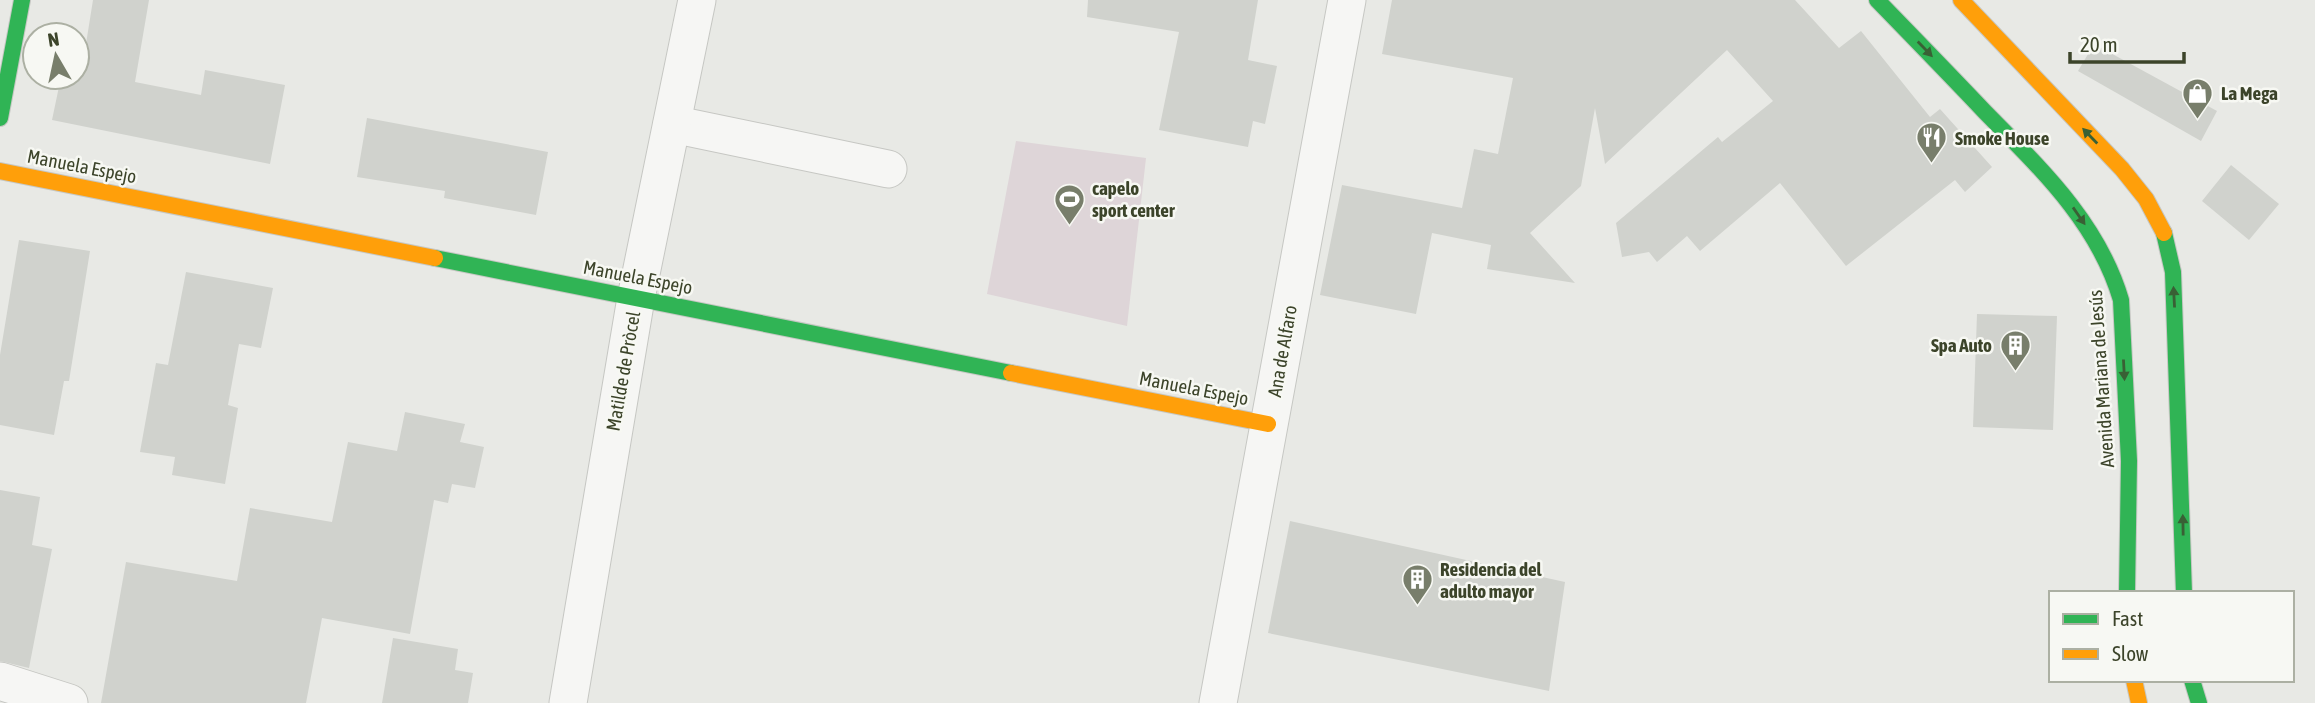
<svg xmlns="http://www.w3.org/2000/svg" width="2315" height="703" viewBox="0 0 2315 703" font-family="'Asap Condensed',sans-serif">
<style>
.green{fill:#ded5d8}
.building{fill:#d0d2cd}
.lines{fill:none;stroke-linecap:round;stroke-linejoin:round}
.street-casing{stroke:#c6c7c3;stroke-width:39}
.fast-casing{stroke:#c6c7c3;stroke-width:18}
.slow-casing{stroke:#c6c7c3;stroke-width:18}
.street{stroke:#f6f6f4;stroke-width:37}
.fast{stroke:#30b455;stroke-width:16}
.slow{stroke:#ff9f0a;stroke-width:16}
.oneway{fill:#396035}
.labels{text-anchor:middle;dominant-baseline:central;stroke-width:5;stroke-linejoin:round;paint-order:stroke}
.poi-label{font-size:19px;font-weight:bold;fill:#3c442a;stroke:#f7f8f3;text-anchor:start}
.street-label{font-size:19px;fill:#3c442a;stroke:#f7f8f3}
</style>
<rect width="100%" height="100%" fill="#e8e9e5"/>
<polygon class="green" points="1016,141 1146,158 1127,326 987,294"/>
<g class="building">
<polygon points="93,0 149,0 135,82 201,95 205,70 285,85 270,164 52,120 61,77 77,77 77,48 85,50"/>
<polygon points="1088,0 1258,0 1248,60 1277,66 1265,124 1253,121 1248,147 1159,130 1179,32 1087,17"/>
<polygon points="1392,0 1795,0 1839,48 1861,31 1930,117 1940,109 1992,167 1965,192 1955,180 1846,266 1780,183 1700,251 1687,236 1657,262 1649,252 1622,257 1616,223 1718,137 1722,142 1773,101 1727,50 1605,164 1595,108 1581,186 1530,233 1575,283 1487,269 1491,245 1432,233 1416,314 1320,295 1342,185 1462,208 1474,149 1498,154 1513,78 1382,54"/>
<polygon points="2094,44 2217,111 2201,141 2078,71"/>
<polygon points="367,118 548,152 536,215 444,198 445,191 357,177"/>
<polygon points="2231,165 2279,204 2249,240 2202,201"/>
<polygon points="19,240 90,251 69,381 64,381 54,435 0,425 0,355"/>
<polygon points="186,272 273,288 261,348 239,344 228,405 238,408 225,484 172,475 175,457 140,452 156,363 168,365"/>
<polygon points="1977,314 2057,316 2053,430 1973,427"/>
<polygon points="405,412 465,424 460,442 484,447 475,488 452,484 448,503 434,500 410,634 322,618 306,703 101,703 126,562 237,581 250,508 332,522 348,442 397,451"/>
<polygon points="0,490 40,497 32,545 52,549 29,668 0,661"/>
<polygon points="1290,521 1565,582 1549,691 1268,633"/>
<polygon points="393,638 458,649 455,670 473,673 468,703 382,703"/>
</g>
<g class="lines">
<defs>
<g id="street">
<polyline points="672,124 888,169"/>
<polyline points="0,681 69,703"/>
<polyline points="568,703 636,298 697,0"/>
<polyline points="1218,703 1347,0"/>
</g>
<g id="fast">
<path d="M 1877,0 C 1913,37 1949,74 1985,112 C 2040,168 2098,222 2121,300 L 2129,461 L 2127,593"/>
<polyline points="0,118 22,0"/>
<polyline points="2164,233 2173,272 2184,593"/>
<polyline points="435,258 1011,373"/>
<polyline points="2192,680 2199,703"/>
</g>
<g id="slow">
<polyline points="1961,0 2122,169 2146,199 2164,233"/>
<polyline points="0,171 435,258"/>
<polyline points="1011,373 1268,424"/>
<polyline points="2134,680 2139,703"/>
</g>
</defs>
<use href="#street" class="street-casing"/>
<use href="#fast" class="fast-casing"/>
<use href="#slow" class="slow-casing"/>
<use href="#street" class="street"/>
<use href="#fast" class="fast"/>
<use href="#slow" class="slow"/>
</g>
<defs><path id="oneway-solid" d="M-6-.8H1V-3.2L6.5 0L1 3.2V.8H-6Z" transform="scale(1.75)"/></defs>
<g class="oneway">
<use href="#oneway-solid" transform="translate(1925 49) rotate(46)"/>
<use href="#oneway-solid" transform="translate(2090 136) rotate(-134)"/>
<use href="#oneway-solid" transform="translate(2079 216) rotate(55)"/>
<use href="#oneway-solid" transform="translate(2174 297) rotate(-93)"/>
<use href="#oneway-solid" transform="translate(2124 370) rotate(87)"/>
<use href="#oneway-solid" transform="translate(2183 525) rotate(-91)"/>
</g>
<defs>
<symbol id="shop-pin" viewBox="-11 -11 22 30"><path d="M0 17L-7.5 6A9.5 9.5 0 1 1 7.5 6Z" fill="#787e6b" stroke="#f7f8f3"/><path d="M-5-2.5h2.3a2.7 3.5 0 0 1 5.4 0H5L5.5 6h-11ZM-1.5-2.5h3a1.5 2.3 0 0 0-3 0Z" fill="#fff"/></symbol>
<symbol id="restaurant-pin" viewBox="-11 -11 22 30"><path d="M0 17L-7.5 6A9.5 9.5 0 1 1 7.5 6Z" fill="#787e6b" stroke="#f7f8f3"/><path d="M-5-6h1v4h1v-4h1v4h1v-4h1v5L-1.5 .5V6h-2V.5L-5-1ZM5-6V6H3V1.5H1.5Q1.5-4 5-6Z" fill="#fff"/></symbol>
<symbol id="stadium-pin" viewBox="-11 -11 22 30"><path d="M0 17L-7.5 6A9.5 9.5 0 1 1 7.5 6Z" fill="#787e6b" stroke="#f7f8f3"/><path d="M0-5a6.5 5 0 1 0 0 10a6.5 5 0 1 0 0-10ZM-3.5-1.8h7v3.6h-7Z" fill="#fff"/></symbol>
<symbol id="building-pin" viewBox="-11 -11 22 30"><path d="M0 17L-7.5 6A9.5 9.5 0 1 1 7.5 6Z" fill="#787e6b" stroke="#f7f8f3"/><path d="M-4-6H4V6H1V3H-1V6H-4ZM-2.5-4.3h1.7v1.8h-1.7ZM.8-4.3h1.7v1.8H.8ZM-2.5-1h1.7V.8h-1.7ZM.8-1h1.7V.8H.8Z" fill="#fff"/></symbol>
</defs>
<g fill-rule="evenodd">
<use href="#shop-pin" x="2180" y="76" width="35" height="47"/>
<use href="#restaurant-pin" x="1914" y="120" width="35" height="47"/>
<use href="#stadium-pin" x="1052" y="182" width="35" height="47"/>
<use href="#building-pin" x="1998" y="328" width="35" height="47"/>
<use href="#building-pin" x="1400" y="562" width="35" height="47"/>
</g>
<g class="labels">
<g class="poi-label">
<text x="2221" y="93">La Mega</text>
<text x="1955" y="138">Smoke House</text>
<text x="1092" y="188">capelo<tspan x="1092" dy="22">sport center</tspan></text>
<text x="1992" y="345" text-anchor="end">Spa Auto</text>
<text x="1440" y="569">Residencia del<tspan x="1440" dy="22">adulto mayor</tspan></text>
</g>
<g class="street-label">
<text transform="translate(82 166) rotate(11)">Manuela Espejo</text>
<text transform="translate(638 277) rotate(11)">Manuela Espejo</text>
<text transform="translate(1282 351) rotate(-80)">Ana de Alfaro</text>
<text transform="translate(623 371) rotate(-80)">Matilde de Pròcel</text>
<text transform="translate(2101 379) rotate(-94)">Avenida Mariana de Jesús</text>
<text transform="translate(1194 388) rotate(11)">Manuela Espejo</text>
</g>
</g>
<rect x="2049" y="591" width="245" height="91" fill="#f7f8f3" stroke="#acb0a3" stroke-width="2"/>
<rect x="2063" y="614" width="35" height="10" fill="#30b455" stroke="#acb0a3" stroke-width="2"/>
<text x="2112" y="626" font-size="21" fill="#3c442a">Fast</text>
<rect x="2063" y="649" width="35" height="10" fill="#ff9f0a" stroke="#acb0a3" stroke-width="2"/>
<text x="2112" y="661" font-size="21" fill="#3c442a">Slow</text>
<g transform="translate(56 56) rotate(351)"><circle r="33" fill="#f7f8f3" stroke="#acb0a3" stroke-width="2"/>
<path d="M0-5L12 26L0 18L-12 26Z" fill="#787e6b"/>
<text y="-10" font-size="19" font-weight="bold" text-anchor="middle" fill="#3c442a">N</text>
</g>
<path d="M2070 52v10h114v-10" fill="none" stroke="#3c442a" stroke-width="3.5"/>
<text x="2080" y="52" font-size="21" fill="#3c442a" stroke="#f7f8f3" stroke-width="5" paint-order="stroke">20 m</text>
</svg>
